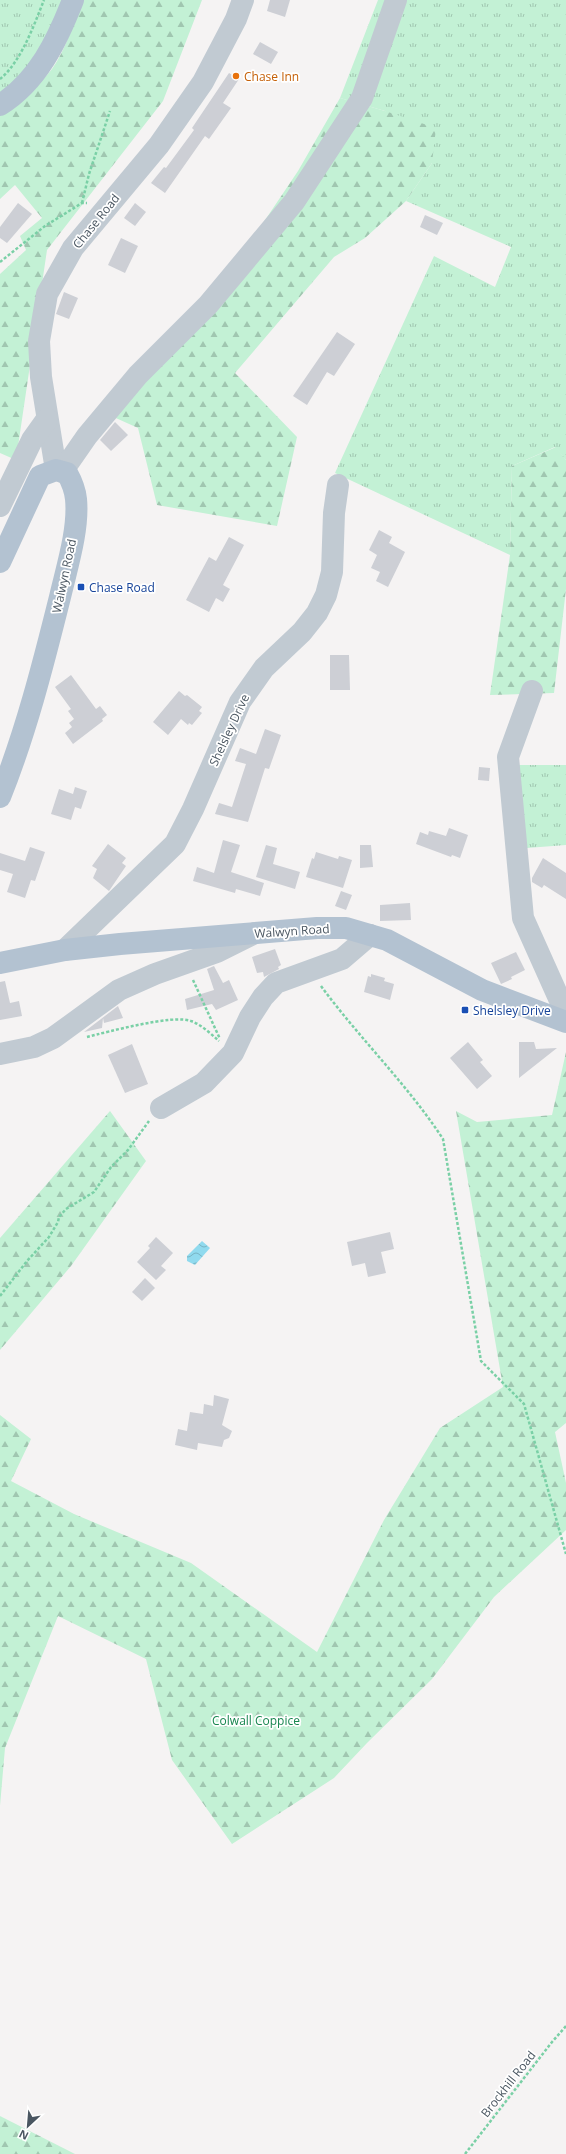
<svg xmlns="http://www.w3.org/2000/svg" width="566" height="2154" viewBox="0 0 566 2154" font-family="'Open Sans',sans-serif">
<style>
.grass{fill:url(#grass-tufts)}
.forest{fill:url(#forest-firs)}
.water{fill:url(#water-waves)}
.building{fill:#cdcfd5}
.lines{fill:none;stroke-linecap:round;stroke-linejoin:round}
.path{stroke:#7ad0a6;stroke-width:2.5;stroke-dasharray:3 2;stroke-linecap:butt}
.minor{stroke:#c1cad2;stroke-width:22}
.major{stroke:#b3c2d1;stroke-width:22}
.food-dot{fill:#e8710a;stroke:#fff;stroke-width:1.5}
.transit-dot{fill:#1a4fb4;stroke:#fff;stroke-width:1.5}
.labels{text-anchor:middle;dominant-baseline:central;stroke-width:3.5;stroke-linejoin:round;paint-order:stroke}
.food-label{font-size:12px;fill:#c56008;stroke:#fff;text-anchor:start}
.street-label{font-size:12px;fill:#4a5661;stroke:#fff}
.transit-label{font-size:12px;fill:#164399;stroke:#fff;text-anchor:start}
.park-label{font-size:12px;fill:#17864f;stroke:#fff}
</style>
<defs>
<pattern id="grass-tufts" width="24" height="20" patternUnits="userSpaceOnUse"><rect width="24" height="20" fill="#c3f1d5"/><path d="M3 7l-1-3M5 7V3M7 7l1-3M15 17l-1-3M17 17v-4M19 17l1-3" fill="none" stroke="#a0c6b0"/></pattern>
<pattern id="forest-firs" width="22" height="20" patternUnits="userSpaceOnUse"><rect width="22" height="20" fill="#c3f1d5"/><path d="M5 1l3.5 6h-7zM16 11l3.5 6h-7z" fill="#a0c6b0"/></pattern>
<pattern id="water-waves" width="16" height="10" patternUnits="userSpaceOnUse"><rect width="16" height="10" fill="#90daee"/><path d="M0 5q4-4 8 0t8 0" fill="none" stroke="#78b4c4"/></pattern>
</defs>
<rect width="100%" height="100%" fill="#f5f3f3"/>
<g class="grass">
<polygon points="0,0 64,0 55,27 20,80 0,96"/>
<polygon points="378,0 566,0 566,460 555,447 512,466 510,555 335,473 434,256 495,287 511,247 406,201 432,163 385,111 340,98"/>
<polygon points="518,765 566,765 566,845 527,848"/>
</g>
<g class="forest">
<path d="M 83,0 L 202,0 L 163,101 L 47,250 L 16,460 L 0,453 L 0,274 L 26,250 L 20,236 L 42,218 L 15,185 L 0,199 L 0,113 C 18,100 39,86 52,69 C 65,51 75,20 83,0 Z"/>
<polygon points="340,98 385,111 436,128 432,163 406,201 365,238 334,257 235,373 297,437 277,526 157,505 138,428 98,410 243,253 298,171"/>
<polygon points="556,447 566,460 566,589 554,693 490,695 510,555 512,466"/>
<polygon points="566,1052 566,1423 555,1432 566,1483 566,1530 494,1597 432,1679 367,1743 334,1778 232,1844 172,1760 146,1659 58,1616 5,1748 0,1806 0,1415 31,1439 11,1481 74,1514 191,1563 317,1652 384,1520 440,1428 503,1387 456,1111 477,1122 552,1115"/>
<polygon points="110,1111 146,1161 71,1266 0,1350 0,1238"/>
<polygon points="0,2116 75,2154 0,2154"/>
</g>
<polygon class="water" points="202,1241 210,1248 195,1265 187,1261 187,1256"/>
<g class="building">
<polygon points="270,0 290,0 285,17 267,11"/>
<polygon points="260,42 278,52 271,64 253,54"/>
<polygon points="229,73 239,79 223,103 231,108 209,139 205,136 165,193 151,183 164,167 166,168 194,130 192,128"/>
<polygon points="18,203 32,214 7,243 0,238 0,227"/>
<polygon points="135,203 146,212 135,226 124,218"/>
<polygon points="425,215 443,223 437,235 420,227"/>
<polygon points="121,238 138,246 125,273 108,265"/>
<polygon points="64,292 78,298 69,319 56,314"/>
<polygon points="337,332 355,344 334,376 327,372 307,405 293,396"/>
<polygon points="115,422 128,435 111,451 100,440"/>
<polygon points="379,530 392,537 389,543 405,552 388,587 376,581 380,572 371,568 377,555 369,550"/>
<polygon points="229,537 244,545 223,585 230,589 223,602 216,598 209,612 186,600 209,557 216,561"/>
<polygon points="330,655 349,655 350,690 330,690"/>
<polygon points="71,675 96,709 100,706 107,715 102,719 103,721 73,744 65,733 72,727 69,723 74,719 68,711 71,709 55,687"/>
<polygon points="179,691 185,696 187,695 202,707 199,711 202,713 192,725 189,723 188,725 181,719 168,735 153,722"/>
<polygon points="265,729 281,735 269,769 265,768 248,822 215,814 219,803 232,807 246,764 235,761 240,748 256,754"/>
<polygon points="479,767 490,768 489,781 478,780"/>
<polygon points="75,787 87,791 81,809 75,807 71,820 51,814 59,789 73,794"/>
<polygon points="449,828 468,835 460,858 452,855 451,857 416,844 420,832 428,835 429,831 446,836"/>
<polygon points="223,840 240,845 231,872 264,883 260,896 236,889 235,893 193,881 197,867 214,873"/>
<polygon points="108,844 126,858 122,863 126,866 109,891 93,878 97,869 92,866"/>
<polygon points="266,845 277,848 273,864 300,872 295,889 256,877"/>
<polygon points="360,845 371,845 373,867 360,868"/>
<polygon points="30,847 45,852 35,881 31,880 25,898 7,892 13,874 0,870 0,853 25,861"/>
<polygon points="316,852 338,859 339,856 352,860 343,888 306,877 312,858 314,859"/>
<polygon points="543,858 566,873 566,899 544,885 542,888 532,882 532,878"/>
<polygon points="341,891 352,895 346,910 335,906"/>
<polygon points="410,903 411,920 380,921 380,905"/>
<polygon points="275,949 281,965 278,967 279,969 264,977 263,972 257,973 252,957"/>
<polygon points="516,952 525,970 511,977 512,979 501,984 491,963"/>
<polygon points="214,966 223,983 229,980 238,1000 216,1010 212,1004 187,1010 185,999 214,990 207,969"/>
<polygon points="371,974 385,978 384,981 394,984 390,1000 364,992 368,976 371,977"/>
<polygon points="5,981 10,1003 19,1001 22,1016 0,1020 0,982"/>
<polygon points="118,1006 123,1018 104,1023 103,1018 102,1028 84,1032"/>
<polygon points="468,1042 483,1060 480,1062 492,1076 477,1089 450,1058"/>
<polygon points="519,1042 534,1042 536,1049 557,1048 519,1078"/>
<polygon points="132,1044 148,1084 125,1093 108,1055"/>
<polygon points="390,1232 394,1249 381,1252 386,1273 368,1277 365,1263 352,1266 347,1242"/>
<polygon points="156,1237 173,1253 161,1266 166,1270 156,1280 137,1262 150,1248 148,1246"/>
<polygon points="145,1278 155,1288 142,1301 132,1292"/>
<polygon points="214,1395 229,1399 222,1425 232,1431 229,1438 224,1440 222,1447 198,1443 197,1450 175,1445 178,1429 187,1431 190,1412 203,1414 204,1404 213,1406"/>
</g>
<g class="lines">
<g class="path">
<path d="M 0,79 C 21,62 34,25 44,0"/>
<polyline points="82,203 89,174 110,111"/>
<polyline points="0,262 45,226 82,203 87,203"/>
<polyline points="193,980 220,1039"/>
<path d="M 321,986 C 360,1039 407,1084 443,1139 L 481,1361 L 524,1404 L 566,1554"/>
<path d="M 87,1037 C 107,1032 174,1014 191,1021 C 202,1025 211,1034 219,1041"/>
<polyline points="0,1296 27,1261 49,1237 58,1222 59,1217 66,1209 94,1192 111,1167 128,1150 149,1121"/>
<polyline points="465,2154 552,2042 566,2026"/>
</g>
<g class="minor">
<polyline points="56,470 41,377 39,341 47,294 73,248 159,145 203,82 236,19 243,0"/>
<polyline points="62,472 87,436 138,375 208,305 294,202 362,98 396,0"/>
<polyline points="0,506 32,440 47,419"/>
<polyline points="532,691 508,757 523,918 566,1014"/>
<polyline points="65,950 175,844 193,809 240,702 264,668 302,632 317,613 326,595 332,572 334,513 338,485"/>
<polyline points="0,1054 34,1047 53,1038 119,990 155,974 217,952 255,933"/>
<polyline points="161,1108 204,1083 233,1053 250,1017 263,997 276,983 342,959 370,935"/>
</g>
<g class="major">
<path d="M 0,105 C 38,81 57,41 73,0"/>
<path d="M 0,562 L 40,476 L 56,470 L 67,473 C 72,482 75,489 76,499 C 79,529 67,567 60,597 C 43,665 26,732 0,797"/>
<polyline points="0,963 65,950 120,944 317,928 346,928 387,940 482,990 566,1022"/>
</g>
</g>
<circle class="food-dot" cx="236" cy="76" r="4"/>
<g class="transit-dot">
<rect x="77" y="583" width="8" height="8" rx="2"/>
<rect x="461" y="1006" width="8" height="8" rx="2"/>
</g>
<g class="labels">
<g class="food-label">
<text x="244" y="76">Chase Inn</text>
</g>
<g class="street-label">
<text transform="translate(96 221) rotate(-51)">Chase Road</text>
<text transform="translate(64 576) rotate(-78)">Walwyn Road</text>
<text transform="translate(229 730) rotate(-65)">Shelsley Drive</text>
<text transform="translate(292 931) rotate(-4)">Walwyn Road</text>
<text transform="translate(508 2084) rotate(-52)">Brockhill Road</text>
</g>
<g class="transit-label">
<text x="89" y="587">Chase Road</text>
<text x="473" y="1010">Shelsley Drive</text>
</g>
<g class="park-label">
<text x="256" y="1720">Colwall Coppice</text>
</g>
</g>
<g transform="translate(28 2126) rotate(206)" stroke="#ffffff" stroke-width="3" paint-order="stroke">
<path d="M0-3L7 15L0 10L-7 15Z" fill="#4a5661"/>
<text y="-6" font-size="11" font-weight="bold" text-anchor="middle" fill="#4a5661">N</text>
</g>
</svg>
